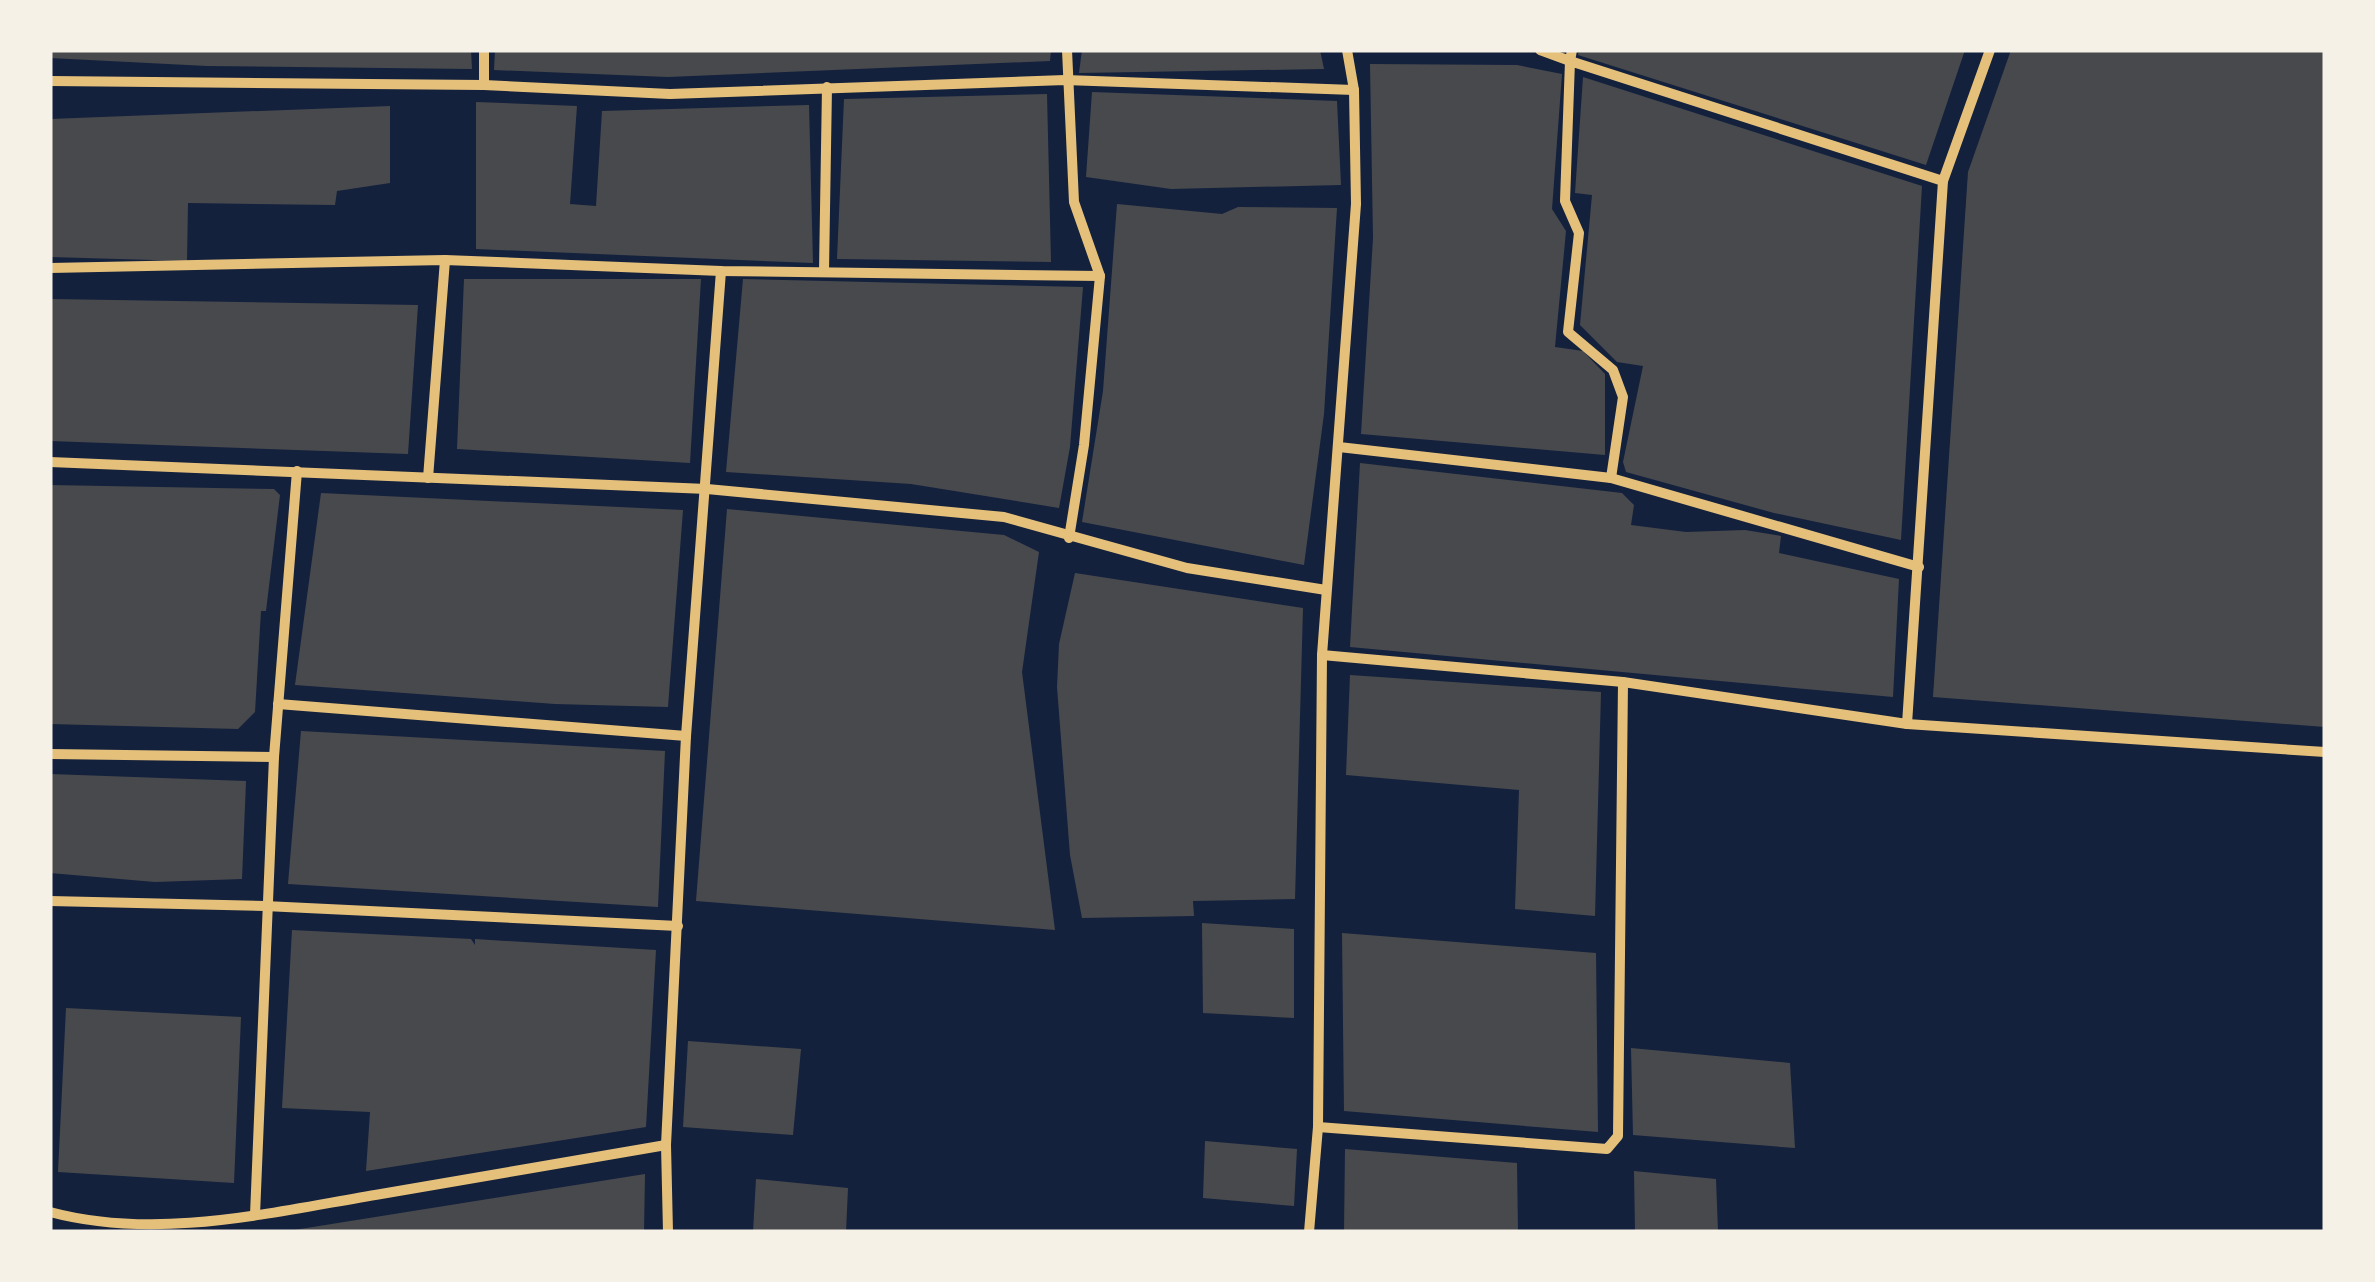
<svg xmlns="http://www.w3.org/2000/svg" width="2375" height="1282" viewBox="0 0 2375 1282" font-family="Cabin,sans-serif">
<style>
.building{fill:#48494c}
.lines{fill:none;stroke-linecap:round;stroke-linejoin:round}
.minor{stroke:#e5c07b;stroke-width:10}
</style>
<rect width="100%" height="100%" fill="#14213d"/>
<g class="building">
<polygon points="50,50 471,50 472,69 207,66 50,58"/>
<polygon points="495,50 1051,50 1050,61 668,77 494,70"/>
<polygon points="1082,50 1320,50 1324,69 1079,73"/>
<polygon points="1579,50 1965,50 1926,165 1578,55"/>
<polygon points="2011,50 2325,50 2325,727 1933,697 1968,172"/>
<polygon points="1370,64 1517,65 1562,74 1552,209 1566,231 1555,347 1583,351 1605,374 1605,455 1361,434 1373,238"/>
<polygon points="1583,77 1922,186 1901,540 1774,513 1626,472 1623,462 1643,366 1617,362 1580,325 1592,195 1575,193"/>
<polygon points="1092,92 1337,101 1341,185 1171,189 1086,177"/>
<polygon points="1047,94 1051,262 837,259 844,99"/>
<polygon points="476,102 577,106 570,204 596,206 602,111 809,105 813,263 476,249"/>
<polygon points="390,106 390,183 337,191 335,205 188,203 187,261 50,257 50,119"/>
<polygon points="1117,204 1222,214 1238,207 1337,208 1324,414 1304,565 1082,522 1103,391"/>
<polygon points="464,279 701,279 690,463 457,449"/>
<polygon points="743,279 1083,287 1070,447 1059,508 911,484 726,472"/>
<polygon points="50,299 418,305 408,454 50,441"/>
<polygon points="1360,463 1622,493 1634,505 1631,525 1686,532 1745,530 1781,536 1779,553 1899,579 1893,697 1350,647"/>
<polygon points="50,485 274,489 280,495 266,611 261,611 255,712 238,729 50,724"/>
<polygon points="321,493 683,510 668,707 555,704 295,685"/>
<polygon points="727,509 1004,535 1039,552 1022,672 1055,930 696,901"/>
<polygon points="1075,573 1303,608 1295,899 1193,901 1194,916 1082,918 1070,855 1057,687 1059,644"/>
<polygon points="1350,675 1601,692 1595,916 1515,909 1519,790 1346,775"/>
<polygon points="301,731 665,751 658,907 288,884"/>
<polygon points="50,774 246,781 242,879 155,882 50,873"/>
<polygon points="1202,923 1294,929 1294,1018 1203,1013"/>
<polygon points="292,930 471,939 475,945 475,939 656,950 646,1127 366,1171 370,1112 282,1108"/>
<polygon points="1342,933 1596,953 1598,1132 1344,1111"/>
<polygon points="66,1008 241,1017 234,1183 58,1172"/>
<polygon points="688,1041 801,1049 793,1135 683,1127"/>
<polygon points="1631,1048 1790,1063 1795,1148 1633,1135"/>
<polygon points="1205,1141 1297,1149 1294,1206 1203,1198"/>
<polygon points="1345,1149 1517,1163 1518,1232 1344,1232"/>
<polygon points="1634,1171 1716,1179 1718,1232 1635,1232"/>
<polygon points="645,1174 644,1232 294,1232 294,1230"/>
<polygon points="756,1179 848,1188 846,1232 753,1232"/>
</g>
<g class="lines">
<g class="minor">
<polyline points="484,50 484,85"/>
<polyline points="1067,50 1074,202 1100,276 1084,445 1069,538"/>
<polyline points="1347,50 1354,90 1356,204 1322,655 1623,682 1907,724 2325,752"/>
<polyline points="1540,50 1570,61 1572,50"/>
<polyline points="50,81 484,85 670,94 1065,80 1354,90"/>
<polyline points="50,268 445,260 721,271 1100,276"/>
<polyline points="824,272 827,87"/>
<polyline points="1339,447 1611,478 1919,567"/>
<polyline points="50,462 707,489 1004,517 1187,568 1326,590"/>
<polyline points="428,478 445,260"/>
<polyline points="1611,478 1623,397 1613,370 1568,332 1579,233 1565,201 1570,61 1943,181"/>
<polyline points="278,704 686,736"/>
<polyline points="1907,724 1943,181 1990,50"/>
<polyline points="50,754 274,757"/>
<polyline points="50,901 265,906 678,926"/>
<polyline points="1318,1127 1607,1149 1618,1136 1623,682"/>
<path d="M 50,1212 C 158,1241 272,1212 381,1194 C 476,1178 571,1161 666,1145"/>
<polyline points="255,1215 274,757 297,471"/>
<polyline points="668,1232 666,1145 686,736 721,271"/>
<polyline points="1309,1232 1318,1127 1322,655"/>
</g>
</g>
<rect width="2375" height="1282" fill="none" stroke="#f6f1e7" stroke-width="105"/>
</svg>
